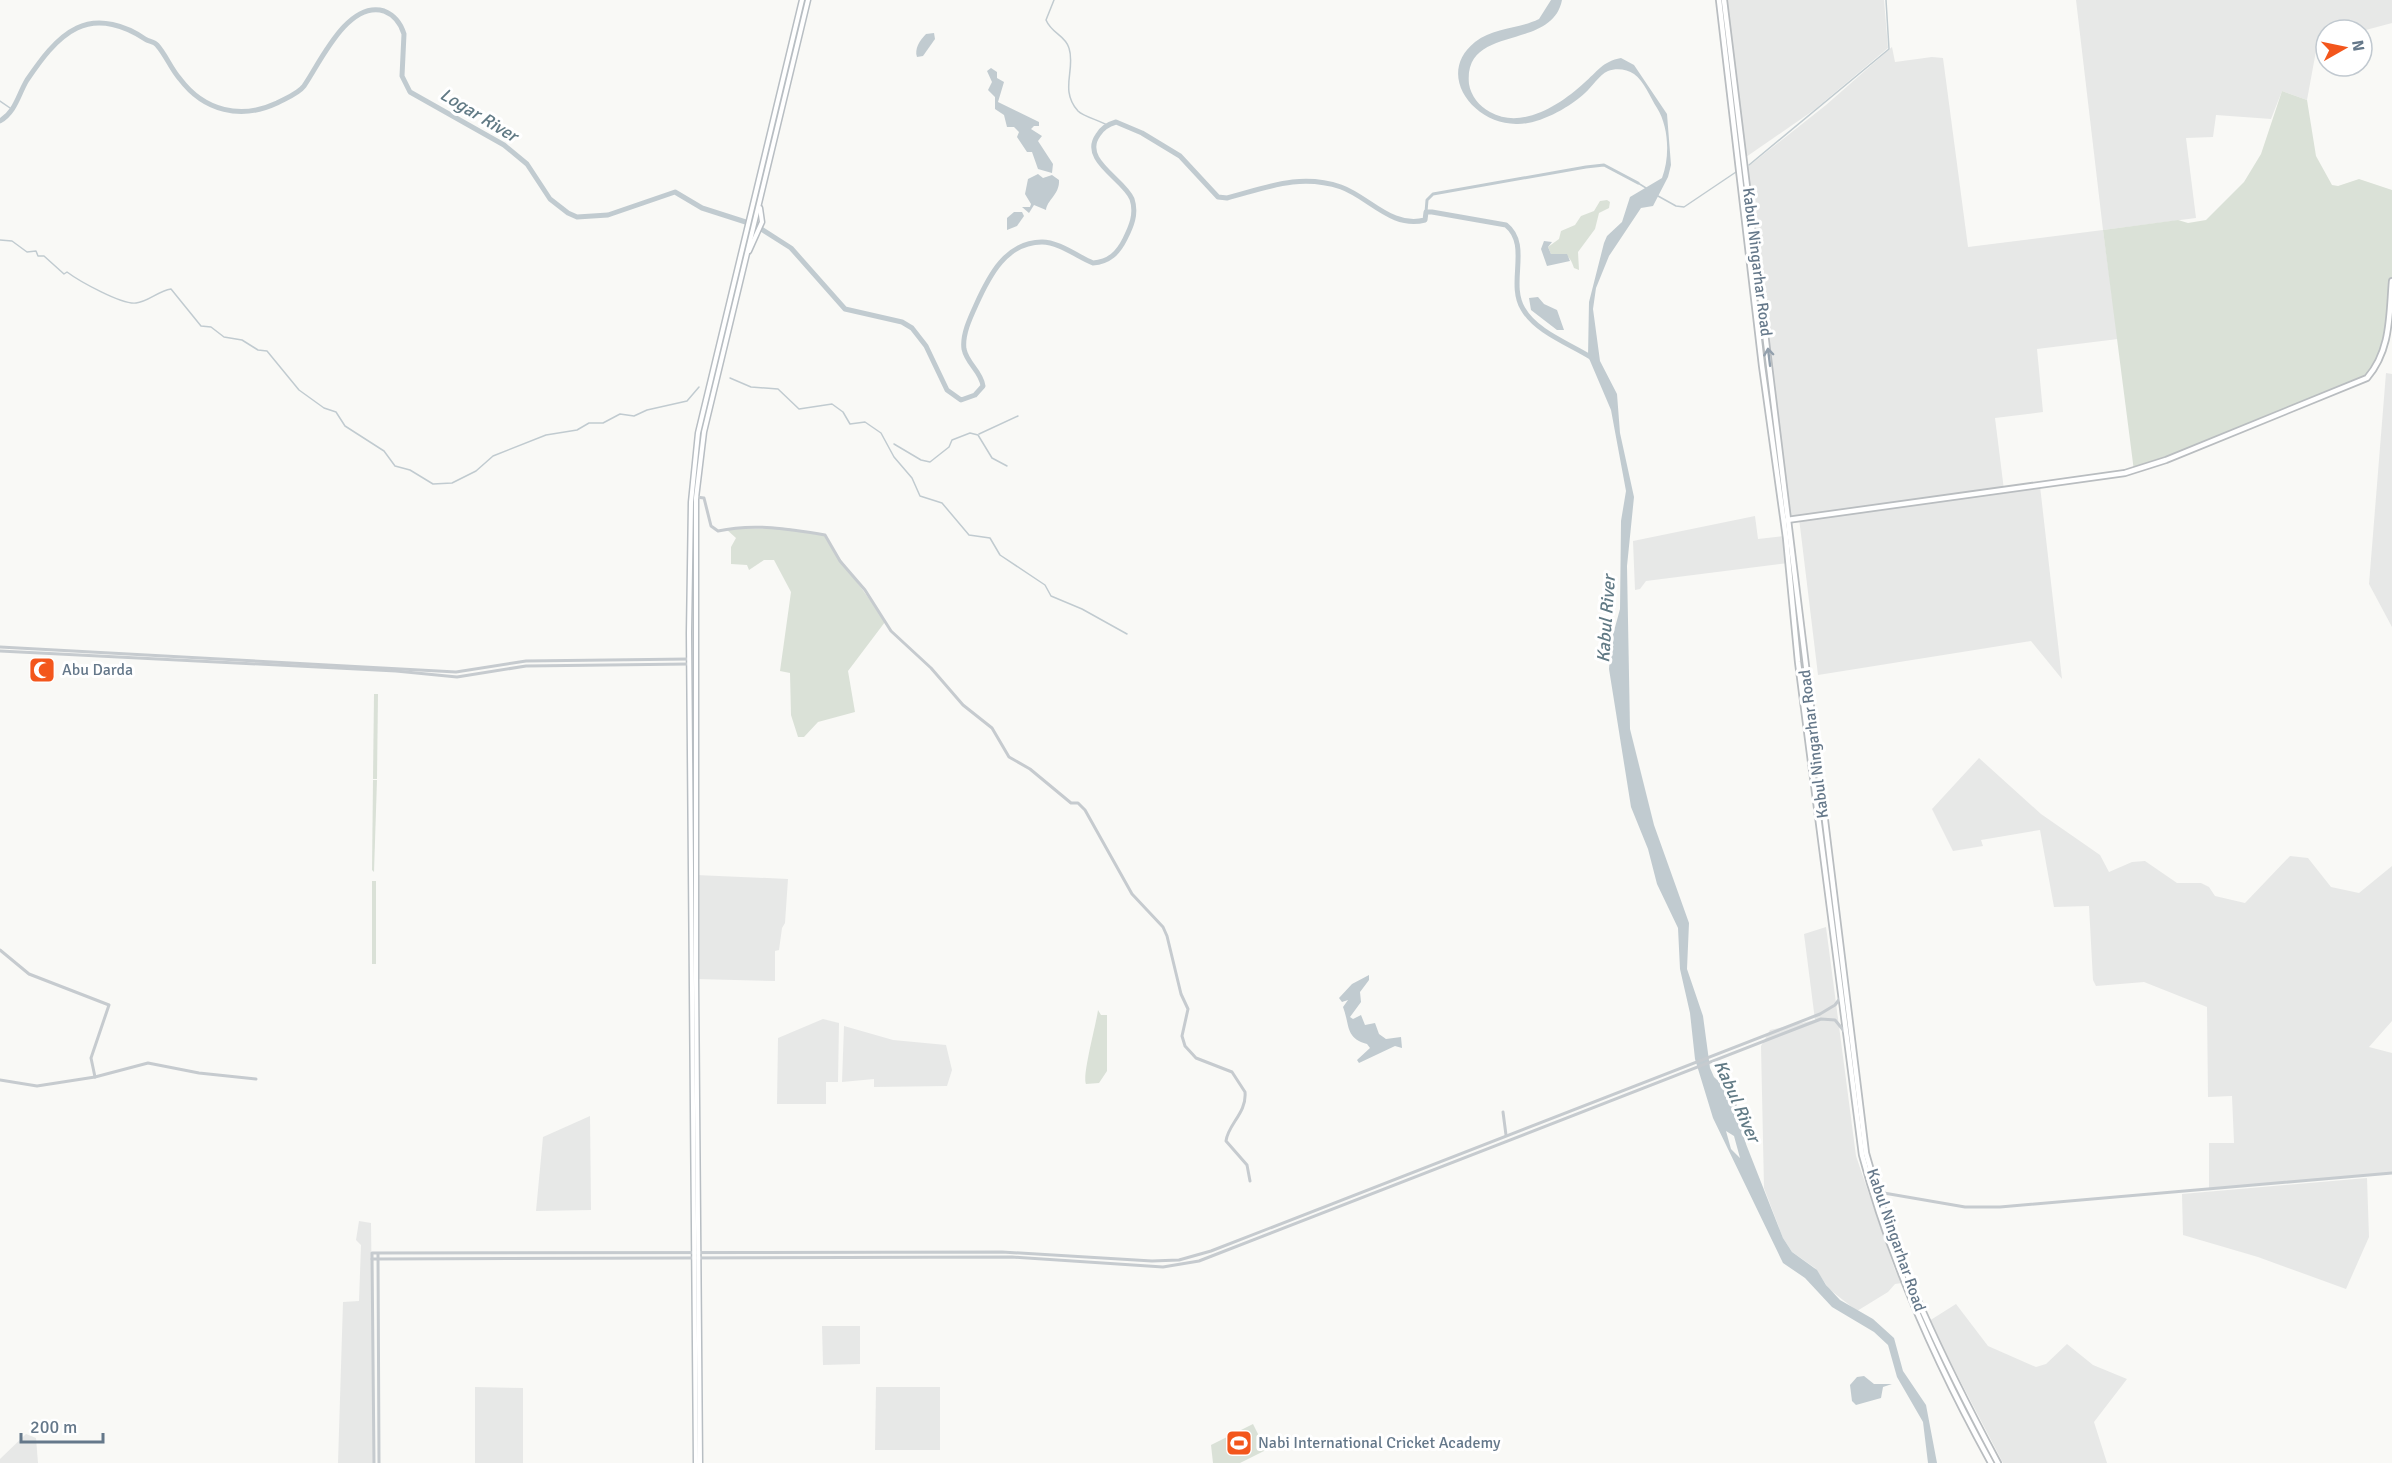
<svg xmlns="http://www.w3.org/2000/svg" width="2392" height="1463" viewBox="0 0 2392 1463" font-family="Signika,sans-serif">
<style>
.built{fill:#e7e8e7}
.green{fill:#dae1d7}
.water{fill:#c1cbd0;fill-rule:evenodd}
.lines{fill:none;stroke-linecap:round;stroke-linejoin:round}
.stream{stroke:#c1cbd0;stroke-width:1.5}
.canal{stroke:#c1cbd0;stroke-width:3}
.river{stroke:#c1cbd0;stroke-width:5}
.secondary-casing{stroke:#b8bec3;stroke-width:7}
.trunk-casing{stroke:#b9bdc0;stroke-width:8}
.tertiary{stroke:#c6cbcf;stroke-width:3}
.secondary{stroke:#fff;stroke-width:4}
.trunk{stroke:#fff;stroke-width:4.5}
.oneway{stroke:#93a0ad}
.labels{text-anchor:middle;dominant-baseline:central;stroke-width:6;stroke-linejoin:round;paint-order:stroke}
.street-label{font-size:16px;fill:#65788a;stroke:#fff}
.poi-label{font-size:16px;fill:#65788a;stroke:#fff;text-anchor:start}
.water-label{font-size:18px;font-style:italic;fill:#617a85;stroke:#fff}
</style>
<rect width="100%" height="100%" fill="#f9f9f6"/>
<g class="built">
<polygon points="1726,0 1884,0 1888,48 1814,110 1746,157"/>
<polygon points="2076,0 2392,0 2392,23 2362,31 2326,30 2326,43 2316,51 2307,100 2282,91 2271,119 2216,115 2213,137 2186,138 2196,218 2103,230 2118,339 2037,349 2043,412 1995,418 2004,490 2040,486 2062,679 2031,641 1818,675 1799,518 1789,520 1745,169 1826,105 1892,47 1895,62 1932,57 1943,58 1968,247 2103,230"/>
<polygon points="2386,373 2392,374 2392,627 2369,584"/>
<polygon points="1755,516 1758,539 1784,536 1788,563 1646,581 1640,589 1635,590 1633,541"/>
<polygon points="1979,758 2041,814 2100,855 2109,872 2132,862 2145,861 2177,883 2201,883 2209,887 2215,896 2245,903 2290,856 2308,858 2331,887 2359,893 2392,866 2392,1021 2369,1047 2392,1053 2392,1173 2209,1188 2209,1143 2234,1143 2232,1096 2208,1097 2207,1007 2144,982 2096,986 2093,980 2089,906 2054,907 2040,830 1981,840 1983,846 1953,851 1932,809"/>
<polygon points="696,875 788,879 785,923 782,928 779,950 775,951 775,981 696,979"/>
<polygon points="1826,927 1856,1156 1895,1270 1902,1283 1895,1284 1888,1292 1857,1311 1829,1289 1815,1268 1792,1252 1783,1238 1764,1188 1761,1046 1770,1030 1815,1020 1804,934"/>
<polygon points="823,1019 839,1023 838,1082 826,1082 826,1104 777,1104 778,1038"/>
<polygon points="844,1026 893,1040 946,1045 952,1070 947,1086 874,1087 874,1079 842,1082"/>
<polygon points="590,1116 591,1210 536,1211 543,1137"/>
<polygon points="2367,1178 2369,1237 2346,1289 2258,1257 2183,1235 2182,1194"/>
<polygon points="359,1221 371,1223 374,1463 338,1463 343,1302 359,1301 361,1245 356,1240"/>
<polygon points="1956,1304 1988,1346 2036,1367 2046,1364 2067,1344 2093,1365 2127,1379 2094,1422 2107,1463 2003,1463 1929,1321"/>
<polygon points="822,1326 860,1326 860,1364 823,1365"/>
<polygon points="475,1387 523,1388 523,1463 475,1463"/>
<polygon points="876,1387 940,1387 940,1450 875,1450"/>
<polygon points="26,1434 36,1438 38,1463 0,1463 0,1459"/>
</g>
<g class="green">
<polygon points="2282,91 2307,100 2316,156 2332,185 2338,186 2359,179 2392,190 2392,281 2386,346 2367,378 2134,471 2103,230 2178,220 2188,223 2206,220 2244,182 2261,154"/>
<path d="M 1607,200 L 1610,202 L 1609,208 L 1599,213 L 1595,229 L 1578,252 L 1579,270 L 1574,268 C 1569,252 1565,257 1551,254 L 1548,247 L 1559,239 L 1561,231 L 1575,225 L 1581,216 L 1594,211 L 1600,201 Z"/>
<path d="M 787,528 L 825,535 C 843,566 866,592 885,622 L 848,671 L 855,712 L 818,722 L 804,737 L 798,737 L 791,715 L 790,673 L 780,671 L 791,592 L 774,560 L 764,560 L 749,570 L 747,565 L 731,564 L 731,547 L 736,538 L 726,529 Z"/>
<polygon points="374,694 378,694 377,779 373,779"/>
<polygon points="373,780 377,780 374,872 372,870"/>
<rect x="372" y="881" width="4" height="83"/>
<path d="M 1098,1010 L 1101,1015 L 1107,1015 L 1107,1071 L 1099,1083 L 1086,1084 C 1082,1076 1096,1025 1098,1010 Z"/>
<polygon points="1253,1424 1266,1450 1240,1463 1213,1463 1211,1445"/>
</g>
<g class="water">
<path d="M 1551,0 L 1562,0 C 1552,52 1463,23 1469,84 C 1471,96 1479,106 1490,112 C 1522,130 1560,105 1584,83 C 1597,72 1603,61 1621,58 L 1634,65 L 1667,114 L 1671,165 L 1668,177 L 1653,206 L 1641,208 L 1609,256 L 1596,288 L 1593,309 L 1600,361 L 1617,394 L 1620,433 L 1634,497 L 1627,566 L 1630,729 L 1654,825 L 1689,923 L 1687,969 L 1703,1016 L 1710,1068 L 1714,1077 L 1733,1095 L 1736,1102 L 1746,1144 L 1783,1238 L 1792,1252 L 1817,1270 L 1826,1285 L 1840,1300 L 1873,1319 L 1894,1338 L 1903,1371 L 1926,1405 L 1937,1463 L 1928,1463 L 1923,1422 L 1897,1377 L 1888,1345 L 1874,1332 L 1832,1307 L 1805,1278 L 1783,1263 L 1713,1118 L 1695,1059 L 1690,1013 L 1680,969 L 1678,928 L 1657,884 L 1648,849 L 1631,807 L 1609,669 L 1611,642 L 1620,609 L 1621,521 L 1626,491 L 1611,410 L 1588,356 L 1589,302 L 1604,243 L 1607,236 L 1622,222 L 1630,197 L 1662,178 C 1670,157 1669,127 1657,108 C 1650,97 1644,81 1634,74 C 1627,69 1616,68 1608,71 C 1599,75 1592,87 1585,93 C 1569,108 1538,125 1516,124 C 1473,124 1435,74 1475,42 C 1494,27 1519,29 1539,19 ZM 1726,1131 L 1734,1136 L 1740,1158 L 1731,1149 Z"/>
<path d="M 934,33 L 935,39 L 923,56 L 917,57 C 914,49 920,40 926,34 Z"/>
<polygon points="991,68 997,72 997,78 1004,82 998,102 1039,122 1039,126 1034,126 1031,129 1042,136 1038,141 1053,164 1052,173 1038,169 1032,152 1027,152 1017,137 1019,132 1014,127 1007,127 1004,115 995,109 995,97 988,90 992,82 987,71"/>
<path d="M 1038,174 L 1043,178 L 1052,175 L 1059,180 C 1060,194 1047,200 1046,210 L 1034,205 L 1029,213 L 1022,207 L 1030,207 L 1031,204 L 1025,194 L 1028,179 Z"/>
<polygon points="1014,212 1022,212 1024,216 1017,226 1007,230 1007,218"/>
<polygon points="1544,241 1552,242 1548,247 1551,254 1567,254 1570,261 1547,266 1541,249"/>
<polygon points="1538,297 1544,304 1557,310 1564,330 1557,330 1531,310 1529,298"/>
<path d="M 1369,975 L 1369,980 L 1360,992 L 1361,1002 L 1350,1017 L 1353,1019 L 1361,1015 L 1365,1025 L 1375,1023 L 1379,1034 L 1386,1039 L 1401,1037 L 1402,1048 L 1395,1046 L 1359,1063 L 1357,1060 L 1370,1048 L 1367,1044 C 1345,1038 1350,1025 1343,1007 L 1348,1000 L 1342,1002 L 1339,998 L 1352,984 Z"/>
<polygon points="1864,1376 1874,1384 1892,1384 1883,1387 1881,1398 1856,1405 1852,1401 1850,1385 1857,1377"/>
</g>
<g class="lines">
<g class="stream">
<path d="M 1054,0 L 1046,20 C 1052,34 1065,35 1069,48 C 1076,69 1059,90 1078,111 C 1084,117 1099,120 1107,125"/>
<polyline points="0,101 13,110"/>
<polyline points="1749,165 1889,49 1886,0"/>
<polyline points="1638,183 1646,188"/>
<polyline points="1658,196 1676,206 1684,207 1736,172"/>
<path d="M 0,240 L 12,241 L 27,252 L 36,251 L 38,256 L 44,256 L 64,274 L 67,272 C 79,281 122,305 136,303 C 148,302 158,291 171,289 L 201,326 L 211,327 L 224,337 L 242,340 L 258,350 L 267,351 L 299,390 L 324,408 L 336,412 L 345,426 L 384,451 L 395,466 L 410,470 L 433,484 L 452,483 L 476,471 L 493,456 L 546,435 L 577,430 L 589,423 L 603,423 L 620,414 L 634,416 L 647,410 L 687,401 L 699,387"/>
<polyline points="730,378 751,387 778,389 799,409 832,404 843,412 850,424 865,422 881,433 894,457 912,478 920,496 942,503 969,535 990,538 1000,555 1045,585 1051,596 1082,609 1127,634"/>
<polyline points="979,434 1018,416"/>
<polyline points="894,444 921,460 930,462 949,447 952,440 970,433 978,435 992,458 1007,466"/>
</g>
<polyline class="canal" points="1426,212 1427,200 1433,194 1586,167 1604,165 1638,183"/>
<path class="river" d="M 0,121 C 16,111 18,95 27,80 C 40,61 56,38 77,28 C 100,17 126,26 145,39 C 149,42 154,41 157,45 C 166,55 171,69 180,79 C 204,111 241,120 277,103 C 286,98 298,94 304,86 C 319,65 347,0 384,11 C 394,15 401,24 404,34 L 402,76 L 410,92 L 504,145 L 527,164 L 550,199 L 568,213 L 577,217 L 608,215 L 675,192 L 702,208 L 755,225 L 791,248 L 845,309 L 902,322 L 912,328 L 926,346 L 947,390 L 961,400 L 975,395 L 983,386 C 981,371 967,364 964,349 C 962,335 970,318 976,305 C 989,276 1006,242 1042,242 C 1059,242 1078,257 1093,263 C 1109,262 1118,253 1125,239 C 1131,227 1137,214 1132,199 C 1124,179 1080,160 1098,135 C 1102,128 1109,124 1116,122 L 1142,133 L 1180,156 L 1218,197 L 1227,198 C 1266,188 1299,173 1341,187 C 1369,197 1392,229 1425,220 L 1426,212 L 1432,212 L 1506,225 C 1531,245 1507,283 1523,309 C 1536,332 1570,344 1592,358"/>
<defs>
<g id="secondary">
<polyline points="749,251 762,222 760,208"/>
<polyline points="696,1463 689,633 691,502 698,433 802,0"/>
<polyline points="700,1463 696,979 696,498 704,432 808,0"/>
</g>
<g id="trunk">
<path d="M 1719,0 L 1762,366 L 1786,538 L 1798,662 L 1862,1155 C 1891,1264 1937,1365 1991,1463"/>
<path d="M 1724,0 L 1866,1153 C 1896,1264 1944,1362 1998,1463"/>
<path d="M 1787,520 L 2125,473 L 2166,460 L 2367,378 C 2391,350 2389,316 2392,281"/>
</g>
</defs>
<use href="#secondary" class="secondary-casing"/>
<use href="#trunk" class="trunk-casing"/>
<g class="tertiary">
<path d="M 696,497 L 704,498 L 711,526 L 718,531 C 753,523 790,529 825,535 L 840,561 L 865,590 L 891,631 L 931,668 L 963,705 L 992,728 L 1009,757 L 1030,769 L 1071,803 L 1078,803 L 1085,810 L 1132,894 L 1163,927 L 1167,936 L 1181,994 L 1188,1009 L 1182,1036 L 1185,1046 L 1196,1058 L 1232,1072 L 1245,1092 C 1247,1113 1228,1124 1226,1141 L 1247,1165 L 1250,1181"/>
<polyline points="0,647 456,672 526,661 689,659"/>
<polyline points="0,651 396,671 457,677 526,666 689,664"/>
<polyline points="0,950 29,974 109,1005 91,1058 95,1077"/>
<polyline points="0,1080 37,1086 95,1077 148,1063 199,1073 256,1079"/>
<polyline points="1503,1112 1506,1135"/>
<polyline points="1878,1192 1965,1207 2000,1207 2392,1173"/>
<polyline points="378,1254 379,1463"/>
<polyline points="372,1259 1012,1257 1163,1267 1199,1261 1821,1019 1835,1020 1844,1031"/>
<polyline points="374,1463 372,1253 1002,1252 1152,1261 1179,1260 1211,1251 1820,1014 1835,1005 1841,997"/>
</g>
<use href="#secondary" class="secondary"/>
<use href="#trunk" class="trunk"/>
</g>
<defs><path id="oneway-shaft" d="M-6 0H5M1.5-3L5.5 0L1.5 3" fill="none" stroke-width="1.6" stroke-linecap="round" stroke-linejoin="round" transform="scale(1.5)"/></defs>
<use class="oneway" href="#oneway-shaft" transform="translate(1769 357) rotate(-97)"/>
<defs>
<symbol id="mosque-square" viewBox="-11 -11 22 22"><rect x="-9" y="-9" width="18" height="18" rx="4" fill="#f3561c" stroke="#fff"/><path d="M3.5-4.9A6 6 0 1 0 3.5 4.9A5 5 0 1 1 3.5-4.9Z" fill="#fff"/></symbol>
<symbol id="stadium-square" viewBox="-11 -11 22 22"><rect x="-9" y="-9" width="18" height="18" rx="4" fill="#f3561c" stroke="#fff"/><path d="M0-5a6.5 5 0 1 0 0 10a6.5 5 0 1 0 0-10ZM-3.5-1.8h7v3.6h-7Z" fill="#fff"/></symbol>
</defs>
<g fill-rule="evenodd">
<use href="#mosque-square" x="27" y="655" width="30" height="30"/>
<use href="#stadium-square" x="1224" y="1428" width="30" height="30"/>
</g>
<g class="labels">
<g class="street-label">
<text transform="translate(1757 262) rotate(83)">Kabul Ningarhar Road</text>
<text transform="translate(1814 744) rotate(-97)">Kabul Ningarhar Road</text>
<text transform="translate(1896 1240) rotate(71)">Kabul Ningarhar Road</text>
</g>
<g class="poi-label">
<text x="62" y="670">Abu Darda</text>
<text x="1258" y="1443">Nabi International Cricket Academy</text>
</g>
<g class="water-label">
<text transform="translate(479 115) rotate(31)">Logar River</text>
<text transform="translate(1606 619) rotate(-86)">Kabul River</text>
<text transform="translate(1737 1101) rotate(66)">Kabul River</text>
</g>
</g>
<g transform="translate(2344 48) rotate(81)"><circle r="28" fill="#ffffff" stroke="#c1c9d0" stroke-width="1.5"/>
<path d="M0-4.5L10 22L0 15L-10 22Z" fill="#f3561c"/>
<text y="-9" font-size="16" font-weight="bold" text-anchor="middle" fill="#65788a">N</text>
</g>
<path d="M21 1433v9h82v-9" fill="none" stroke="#65788a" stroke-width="3"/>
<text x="30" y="1433" font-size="18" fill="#65788a" stroke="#ffffff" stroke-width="4.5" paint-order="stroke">200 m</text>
</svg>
